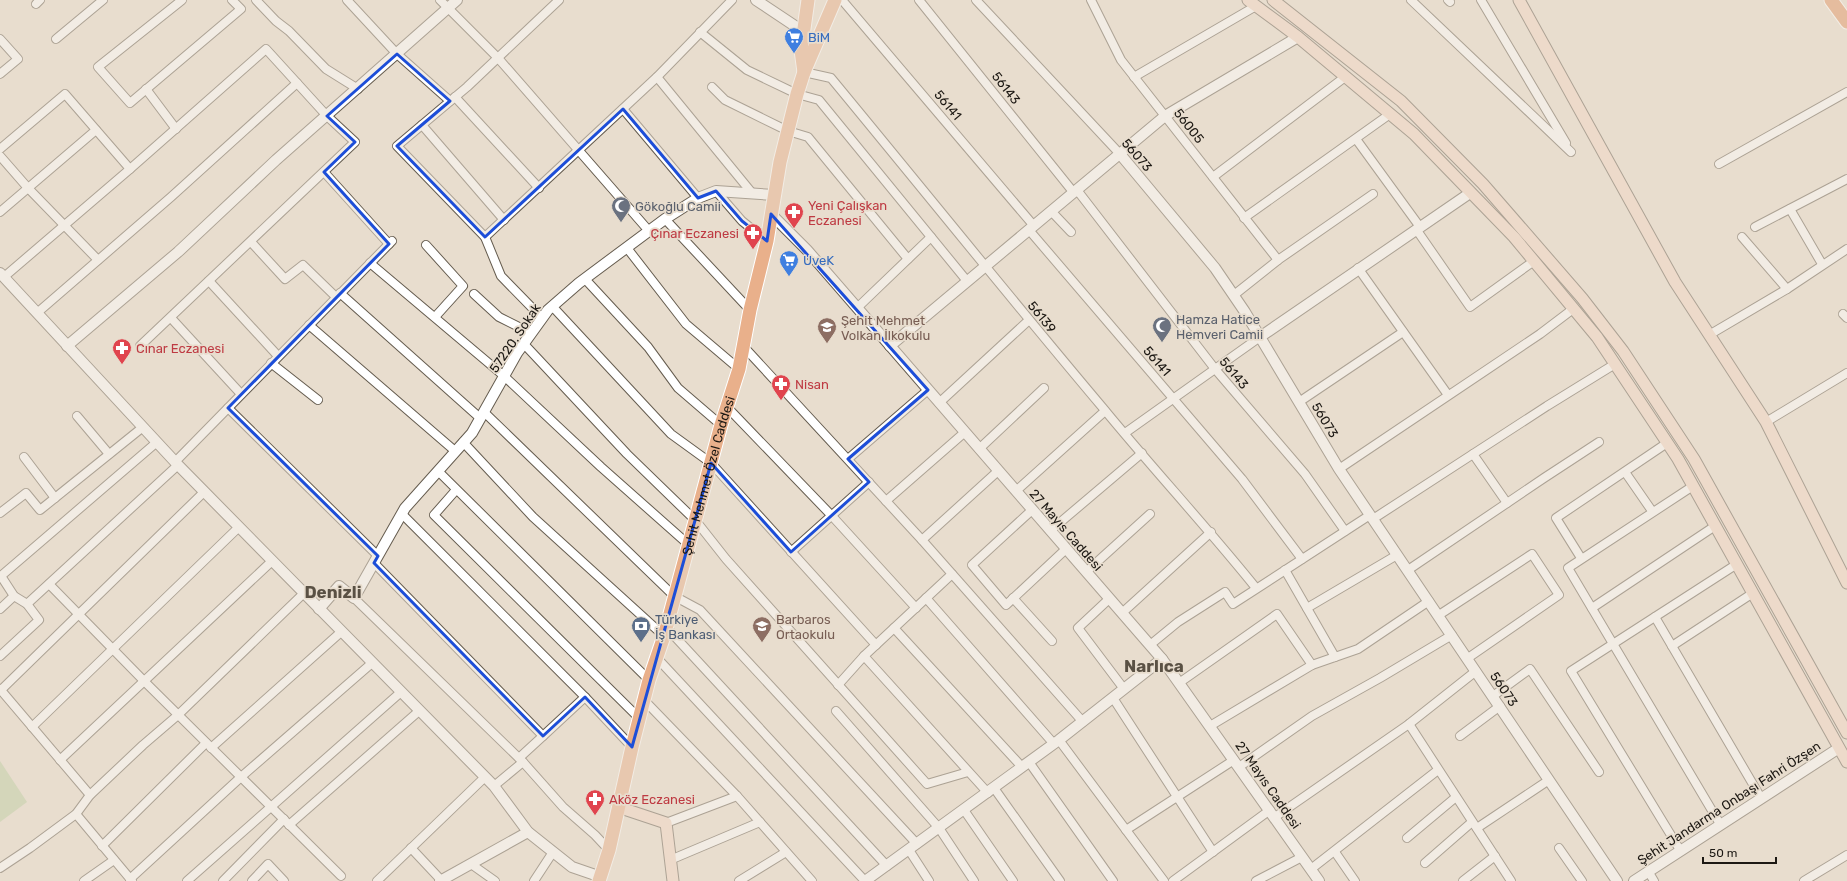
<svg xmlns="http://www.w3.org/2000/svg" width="1847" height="881" viewBox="0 0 1847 881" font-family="Rubik,sans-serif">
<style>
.green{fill:#bccea2}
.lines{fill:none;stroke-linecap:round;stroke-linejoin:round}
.minor-casing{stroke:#655c4f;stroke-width:10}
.tertiary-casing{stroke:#655c4f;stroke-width:12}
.secondary-casing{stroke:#655c4f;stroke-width:13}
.primary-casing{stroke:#fff;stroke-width:15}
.trunk-casing{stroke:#fff;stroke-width:15}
.minor{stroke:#fff;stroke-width:8}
.tertiary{stroke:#fff;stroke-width:10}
.secondary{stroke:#f4d7c5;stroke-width:11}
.primary{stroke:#e9b08b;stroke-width:13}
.trunk{stroke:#e29664;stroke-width:13}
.marked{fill:none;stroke:#1d4ed8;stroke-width:3;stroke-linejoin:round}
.labels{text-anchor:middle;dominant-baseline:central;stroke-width:3.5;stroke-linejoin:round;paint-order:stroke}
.shop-label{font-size:13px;fill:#366cbe;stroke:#e8ddce;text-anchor:start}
.street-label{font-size:13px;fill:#1c1813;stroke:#e8ddce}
.health-label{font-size:13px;fill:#be3a42;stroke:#e8ddce;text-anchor:start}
.worship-label{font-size:13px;fill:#5b616d;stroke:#e8ddce;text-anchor:start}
.education-label{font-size:13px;fill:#785e54;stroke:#e8ddce;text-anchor:start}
.service-label{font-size:13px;fill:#4e5e75;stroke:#e8ddce;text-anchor:start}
.district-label{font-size:17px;font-weight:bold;fill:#5a5144;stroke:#e8ddce}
</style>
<rect width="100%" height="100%" fill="#e8ddce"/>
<polygon class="green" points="0,761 27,802 0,822"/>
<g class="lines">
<defs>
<g id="minor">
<polyline points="182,0 98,67 130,103 241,9 232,0"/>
<polyline points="256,0 276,21 289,31 326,69 358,89"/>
<polyline points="347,0 397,54 450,101"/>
<polyline points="440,0 498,58 649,231"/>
<polyline points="842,0 1034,226"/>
<polyline points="919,0 1074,193"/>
<polyline points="976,0 1120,154"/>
<polyline points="1091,0 1121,60 1278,260"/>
<polyline points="1411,0 1571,152"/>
<polyline points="1448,0 1450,2"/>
<polyline points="1481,0 1566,143"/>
<polyline points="36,4 40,0"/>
<polyline points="700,32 747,70 797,94 819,100 967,281"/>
<polyline points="0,39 18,59 0,74"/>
<polyline points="56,39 103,0"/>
<path d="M 804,72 L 831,78 C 922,188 1011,299 1103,408 C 1153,469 1207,527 1256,588"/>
<polyline points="657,77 752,193"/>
<polyline points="1134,77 1256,6"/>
<polyline points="712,87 725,100 788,131 808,137 908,259"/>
<polyline points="146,89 176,129"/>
<polyline points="455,97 539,188"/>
<polyline points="623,109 698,198"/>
<polyline points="422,125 504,220"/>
<polyline points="1356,139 1420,227"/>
<polyline points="0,149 65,94 130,169"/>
<polyline points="0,156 28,188 98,260"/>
<polyline points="1719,164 1847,92"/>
<polyline points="324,172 389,244"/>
<polyline points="1213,177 1345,77"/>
<polyline points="1077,190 1215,369 1305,474 1345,531"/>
<polyline points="716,191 742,221 767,241"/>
<polyline points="1790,209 1822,264"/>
<polyline points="1051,211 1071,232"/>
<polyline points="0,212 96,130"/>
<polyline points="1244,218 1390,114"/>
<polyline points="665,219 750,310"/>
<polyline points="1755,227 1847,179"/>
<polyline points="1416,229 1470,307 1534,261"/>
<polyline points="1029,230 1242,479 1302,559"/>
<polyline points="485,237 657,77 732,0"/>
<polyline points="1742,237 1787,289"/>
<polyline points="251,242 285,279 303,265 336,297"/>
<polyline points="426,245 463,286 435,317"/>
<polyline points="627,248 686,324 739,369"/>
<polyline points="370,263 504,376 601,467 689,545"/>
<polyline points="1358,268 1448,395"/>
<polyline points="4,277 130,169 266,49 327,116 355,142 140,346"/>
<polyline points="585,279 648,347 678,388 721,425"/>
<polyline points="209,281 278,356"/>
<polyline points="340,293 480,418"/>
<polyline points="474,294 499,317 531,333"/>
<polyline points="1234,295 1278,260 1373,194"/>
<polyline points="552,306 671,434 711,463 876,645"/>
<polyline points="857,308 931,237"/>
<polyline points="37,313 171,197 297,83"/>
<polyline points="1843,314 1847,318"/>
<polyline points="171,318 241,394"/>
<polyline points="542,318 501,276 485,237 397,146 467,87 559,0"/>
<polyline points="309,325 455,451"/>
<polyline points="1709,335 1787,289 1847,249"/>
<polyline points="524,344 627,454 696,521 726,559 927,784 968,772"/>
<polyline points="744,347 922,540 1083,722"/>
<polyline points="271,363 318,400"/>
<polyline points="1299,402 1403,332"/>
<polyline points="939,403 1029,320"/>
<polyline points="727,407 832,516 916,608"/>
<polyline points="228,408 378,556"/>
<polyline points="484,412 674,596 700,610 917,844"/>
<polyline points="77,416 109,454"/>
<polyline points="1766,422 1847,373"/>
<polyline points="1125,433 1260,337"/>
<polyline points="463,442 533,517 664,636"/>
<polyline points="979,449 1044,388"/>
<polyline points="1473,454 1507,503"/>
<polyline points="24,457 55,498"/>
<polyline points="848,459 928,390"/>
<polyline points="175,462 392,241"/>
<polyline points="1339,469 1540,334 1573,309"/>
<polyline points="438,471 649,680"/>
<polyline points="1625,472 1652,511"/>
<polyline points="1693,486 1568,568 1720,824"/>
<polyline points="456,490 434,515 640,719"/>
<polyline points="1016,491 1105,411"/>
<polyline points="886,501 965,432"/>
<polyline points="1032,510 972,565 1006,605 1066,549"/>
<polyline points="0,513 26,493 40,510 143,427"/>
<polyline points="402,514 585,697 632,747"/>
<polyline points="1373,519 1547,406 1615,364"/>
<polyline points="1050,531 1142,453"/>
<polyline points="922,540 998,471"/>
<polyline points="791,552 869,482"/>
<polyline points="1581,558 1556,518 1667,443"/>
<polyline points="374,563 543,736 585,697"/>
<polyline points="1285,570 1335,657"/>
<polyline points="1408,570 1544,478 1599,442"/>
<polyline points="1086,572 1150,514"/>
<polyline points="49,584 145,682 341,876"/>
<polyline points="354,598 523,762 494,786"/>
<polyline points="926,598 1054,744"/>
<polyline points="1013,598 1052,641"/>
<polyline points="1109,599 1078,628 1124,689"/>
<polyline points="27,604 178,465"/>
<polyline points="1307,608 1397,555"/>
<polyline points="1592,608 1715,526"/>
<polyline points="0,609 14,596"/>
<polyline points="1122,613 1211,532"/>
<polyline points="1439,615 1532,554 1559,595 1468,658"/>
<polyline points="1655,617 1761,798"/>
<polyline points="666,627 887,866"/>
<polyline points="894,628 1022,767"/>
<polyline points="1150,645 1178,622 1225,592 1233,604 1370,515"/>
<polyline points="1672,646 1753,593"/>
<polyline points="0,656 39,620 27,604 14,596 1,576 157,442"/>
<polyline points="864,656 988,793"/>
<polyline points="657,658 865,881"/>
<polyline points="1179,683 1277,614 1312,665"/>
<polyline points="838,685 864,656 952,574"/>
<polyline points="0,689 90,795"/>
<polyline points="1,690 204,492"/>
<polyline points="1493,696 1530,669 1599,772"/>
<polyline points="1113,698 1213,852"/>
<polyline points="644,700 737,796 812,881"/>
<polyline points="836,711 939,828 974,881"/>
<polyline points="1409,724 1511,881"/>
<polyline points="1210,726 1312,665 1358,649 1429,601"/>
<polyline points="32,727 239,527"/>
<polyline points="1460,736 1500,706"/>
<polyline points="1059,740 1164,881"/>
<polyline points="211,748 341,632"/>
<polyline points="519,758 543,736"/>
<polyline points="60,760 272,561"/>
<polyline points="523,762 563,807 595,835 609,850"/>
<polyline points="1029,762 1113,881"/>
<polyline points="1239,767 1312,716 1380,678 1452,635"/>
<polyline points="994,788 1060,881"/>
<polyline points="964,810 1013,881"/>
<polyline points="76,814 132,881"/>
<polyline points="1275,817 1409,724 1476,671"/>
<polyline points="666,823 737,796"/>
<polyline points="289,825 419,711"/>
<polyline points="1477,828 1549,780"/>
<polyline points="1126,830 1234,760"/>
<polyline points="1407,838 1456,797"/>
<polyline points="102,846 206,743"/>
<polyline points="411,848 441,880"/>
<polyline points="1559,848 1582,881"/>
<polyline points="909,850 929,881"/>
<polyline points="1680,850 1571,671 1737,564"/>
<polyline points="1335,852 1355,881"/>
<polyline points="670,860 760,822"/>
<polyline points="1425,863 1472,822"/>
<polyline points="471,864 495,881"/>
<polyline points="0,868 30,848 76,814 90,795 143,745 178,715 304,593"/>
<polyline points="1311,869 1438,770"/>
<polyline points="1648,871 1654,881"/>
<polyline points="130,879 241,777 372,663"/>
<polyline points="84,881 114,860"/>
<polyline points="187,881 401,692"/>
<polyline points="223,881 284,819"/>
<polyline points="252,881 268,864 284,881"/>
<polyline points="377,881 485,777"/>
<polyline points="534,881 553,852"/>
<polyline points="739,881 786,852"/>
<polyline points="1173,881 1270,810"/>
<polyline points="1256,881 1302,857"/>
<polyline points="1463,881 1495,856"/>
<polyline points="1804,881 1847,855"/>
</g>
<g id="tertiary">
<polyline points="756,0 804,32"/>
<polyline points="1120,154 1215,268 1245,312 1339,469 1617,881"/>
<polyline points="771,214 807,250 1162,659 1319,881"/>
<polyline points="0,273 178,465 494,786 528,832 572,867 601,877"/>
<polyline points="1260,337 1470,193"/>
<polyline points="67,346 178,252 276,160 457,0"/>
<polyline points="890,346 1165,116 1298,37"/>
<polyline points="319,609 339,586 354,598 405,508 472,433 517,353 548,310 579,283 665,219 698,198 716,191 774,195"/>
<polyline points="440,881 528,832"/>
<polyline points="865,881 1059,740 1162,659"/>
<polyline points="1634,881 1839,748"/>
</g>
<g id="secondary">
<polyline points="1248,0 1298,37 1414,134 1514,237 1597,337 1678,459 1847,762"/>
<polyline points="1273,0 1401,101 1483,184 1582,298 1623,351 1694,459 1847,733"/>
<polyline points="1519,0 1675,282 1766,422 1847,583"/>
<polyline points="618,807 666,823 673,881"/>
</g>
<g id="primary">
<polyline points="804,72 801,50 808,0"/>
<path id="s1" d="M 599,881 L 609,850 L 632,747 L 649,680 L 664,636 L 721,425 L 739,369 L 750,310 L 767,241 L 780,162 L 797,94 L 804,72 L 835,0"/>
</g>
<polyline id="trunk" points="1831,0 1847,22"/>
</defs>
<use href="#minor" class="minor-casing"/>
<use href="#tertiary" class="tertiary-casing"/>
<use href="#secondary" class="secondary-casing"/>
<use href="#primary" class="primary-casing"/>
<use href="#trunk" class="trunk-casing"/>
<use href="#minor" class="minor"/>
<use href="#tertiary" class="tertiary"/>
<use href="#secondary" class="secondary"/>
<use href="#primary" class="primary"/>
<use href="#trunk" class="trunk"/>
</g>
<path d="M0 0H1847V881H0ZM 397,54 L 450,101 L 397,146 L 485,237 L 623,109 L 698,198 L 716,191 L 742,221 L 767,241 L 771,214 L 928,390 L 848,459 L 869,482 L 791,552 L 711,463 L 632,747 L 585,697 L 543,736 L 374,563 L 378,556 L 228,408 L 389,244 L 324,172 L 355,142 L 327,116 Z" fill="#e8ddce" fill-opacity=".55" fill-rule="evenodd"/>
<path class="marked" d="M 397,54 L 450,101 L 397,146 L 485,237 L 623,109 L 698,198 L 716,191 L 742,221 L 767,241 L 771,214 L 928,390 L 848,459 L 869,482 L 791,552 L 711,463 L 632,747 L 585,697 L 543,736 L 374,563 L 378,556 L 228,408 L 389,244 L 324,172 L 355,142 L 327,116 Z"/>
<defs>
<symbol id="supermarket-pin" viewBox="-11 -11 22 30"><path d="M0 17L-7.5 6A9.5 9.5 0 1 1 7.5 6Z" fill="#3f7fe0" stroke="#e8ddce"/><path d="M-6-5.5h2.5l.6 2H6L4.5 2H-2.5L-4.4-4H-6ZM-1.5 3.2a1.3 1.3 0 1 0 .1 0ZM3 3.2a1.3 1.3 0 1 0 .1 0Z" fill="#fff"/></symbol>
<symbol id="mosque-pin" viewBox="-11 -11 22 30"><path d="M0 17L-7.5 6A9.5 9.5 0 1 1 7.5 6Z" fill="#6b7280" stroke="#e8ddce"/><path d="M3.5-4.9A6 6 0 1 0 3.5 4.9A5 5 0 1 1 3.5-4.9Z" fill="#fff"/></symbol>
<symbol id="pharmacy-pin" viewBox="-11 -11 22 30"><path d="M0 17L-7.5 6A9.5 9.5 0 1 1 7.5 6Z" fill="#e0444e" stroke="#e8ddce"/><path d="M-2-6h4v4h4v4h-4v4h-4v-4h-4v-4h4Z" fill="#fff"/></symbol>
<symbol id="school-pin" viewBox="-11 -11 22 30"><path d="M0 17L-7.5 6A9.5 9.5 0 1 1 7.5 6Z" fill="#8d6e63" stroke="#e8ddce"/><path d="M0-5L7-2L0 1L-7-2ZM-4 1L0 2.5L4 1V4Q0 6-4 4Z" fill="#fff"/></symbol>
<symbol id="bank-pin" viewBox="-11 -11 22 30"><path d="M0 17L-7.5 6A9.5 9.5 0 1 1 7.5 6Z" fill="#5c6f8a" stroke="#e8ddce"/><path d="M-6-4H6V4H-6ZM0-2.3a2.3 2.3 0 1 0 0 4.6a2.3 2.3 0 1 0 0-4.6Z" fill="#fff"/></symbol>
</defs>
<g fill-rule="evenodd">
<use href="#supermarket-pin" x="783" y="26" width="22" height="30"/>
<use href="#mosque-pin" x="610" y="195" width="22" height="30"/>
<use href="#pharmacy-pin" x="783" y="201" width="22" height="30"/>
<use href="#pharmacy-pin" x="742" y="222" width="22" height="30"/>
<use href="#supermarket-pin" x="778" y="249" width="22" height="30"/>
<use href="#mosque-pin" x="1151" y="315" width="22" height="30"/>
<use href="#school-pin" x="816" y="316" width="22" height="30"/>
<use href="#pharmacy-pin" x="111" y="337" width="22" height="30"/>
<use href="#pharmacy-pin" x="770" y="373" width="22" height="30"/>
<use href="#bank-pin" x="630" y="615" width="22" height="30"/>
<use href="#school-pin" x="751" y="615" width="22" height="30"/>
<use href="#pharmacy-pin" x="584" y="788" width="22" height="30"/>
</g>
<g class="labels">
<g class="shop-label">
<text x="808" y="37">BiM</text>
<text x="803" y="260">UveK</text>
</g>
<g class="street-label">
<text transform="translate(1006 88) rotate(52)">56143</text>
<text transform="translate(948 105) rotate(50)">56141</text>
<text transform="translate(1189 126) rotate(52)">56005</text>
<text transform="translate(1137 155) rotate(49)">56073</text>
<text transform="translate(1042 317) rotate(51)">56139</text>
<text transform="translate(515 338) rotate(-56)">57220. Sokak</text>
<text transform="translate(1157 361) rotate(49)">56141</text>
<text transform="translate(1234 373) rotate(50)">56143</text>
<text transform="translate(1325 420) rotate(59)">56073</text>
<text stroke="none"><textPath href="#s1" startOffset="420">Şehit Mehmet Özel Caddesi</textPath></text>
<text transform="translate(1066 530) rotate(49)">27 Mayıs Caddesi</text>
<text transform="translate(1504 689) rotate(56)">56073</text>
<text transform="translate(1268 785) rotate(55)">27 Mayıs Caddesi</text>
<text transform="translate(1729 803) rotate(-33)">Şehit Jandarma Onbaşı Fahri Özşen</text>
</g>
<g class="health-label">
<text x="808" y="205">Yeni Çalışkan<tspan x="808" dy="15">Eczanesi</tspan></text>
<text x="739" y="233" text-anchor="end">Çınar Eczanesi</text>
<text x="136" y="348">Cınar Eczanesi</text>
<text x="795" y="384">Nisan</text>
<text x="609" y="799">Aköz Eczanesi</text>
</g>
<g class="worship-label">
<text x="635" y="206">Gökoğlu Camii</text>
<text x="1176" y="319">Hamza Hatice<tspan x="1176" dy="15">Hemveri Camii</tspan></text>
</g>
<g class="education-label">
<text x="841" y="320">Şehit Mehmet<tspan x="841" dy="15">Volkan İlkokulu</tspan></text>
<text x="776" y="619">Barbaros<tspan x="776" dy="15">Ortaokulu</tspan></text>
</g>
<g class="service-label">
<text x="655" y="619">Türkiye<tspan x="655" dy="15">İş Bankası</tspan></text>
</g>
<g class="district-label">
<text x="333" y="592">Denizli</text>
<text x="1154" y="666">Narlıca</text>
</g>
</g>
<path d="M1703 857v6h73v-6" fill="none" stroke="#1c1813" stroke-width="2"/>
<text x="1709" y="857" font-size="12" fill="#1c1813" stroke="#e8ddce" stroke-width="3" paint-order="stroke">50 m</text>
</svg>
